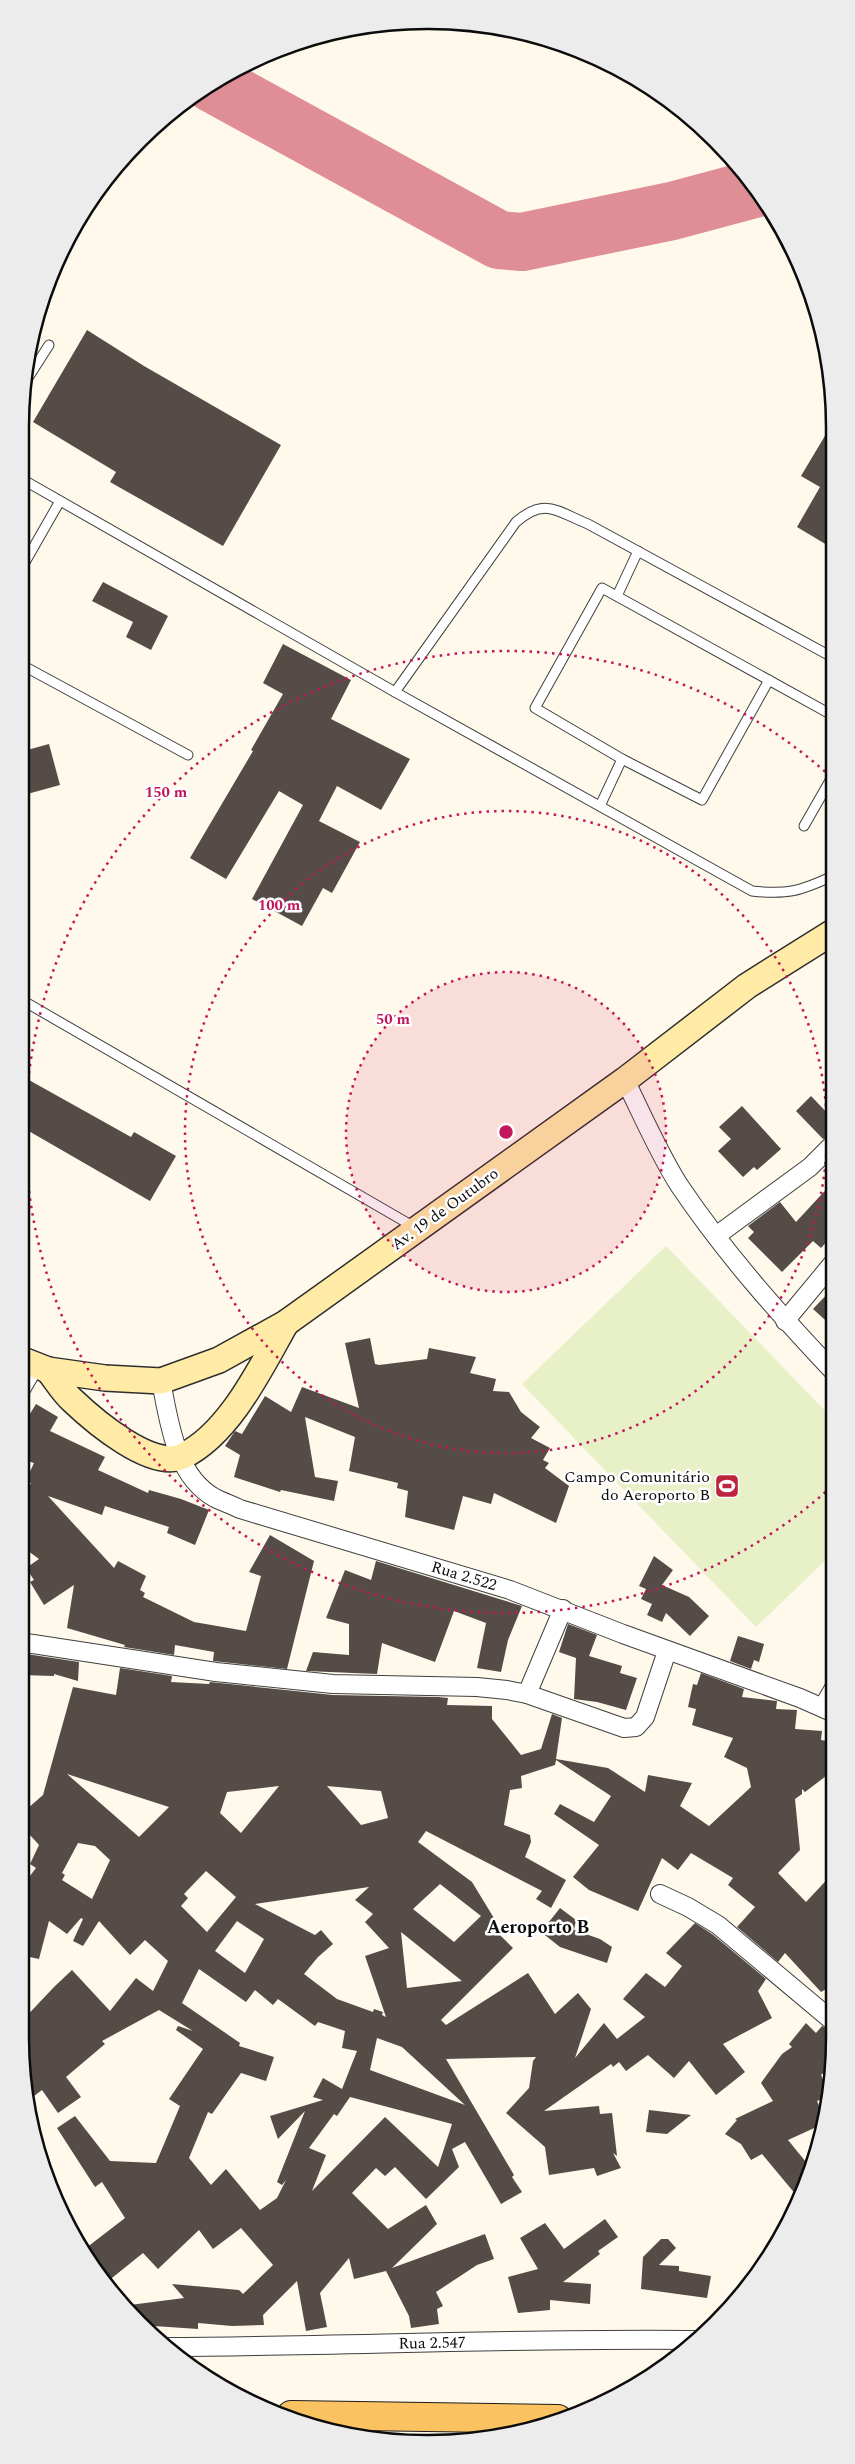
<svg xmlns="http://www.w3.org/2000/svg" width="855" height="2464" viewBox="0 0 855 2464" font-family="Spectral,serif">
<style>
.pitch{fill:#e7f0c7}
.lines{fill:none;stroke-linecap:round;stroke-linejoin:round}
.taxiway{stroke:#de8e94;stroke-width:58}
.building{fill:#554c48;fill-rule:evenodd}
.lane-casing{stroke:#3f3f3f;stroke-width:11}
.street-casing{stroke:#3f3f3f;stroke-width:20}
.secondary-casing{stroke:#2e2e2e;stroke-width:28}
.primary-casing{stroke:#1d1d1d;stroke-width:30}
.lane{stroke:#fff;stroke-width:9}
.street{stroke:#fff;stroke-width:18}
.secondary{stroke:#ffeba6;stroke-width:25}
.primary{stroke:#fac261;stroke-width:28}
.ring{fill:none;stroke:#c2185b;stroke-width:2.5;stroke-dasharray:2.5 5}
.labels{text-anchor:middle;dominant-baseline:central;stroke-width:5;stroke-linejoin:round;paint-order:stroke}
.street-label{font-size:16px;fill:#0c0c0c;stroke:#fff}
.poi-label{font-size:16px;fill:#0c0c0c;stroke:#fff;text-anchor:end}
.neighbourhood-label{font-size:18px;font-weight:bold;fill:#0c0c0c;stroke:#fff}
.rim{fill:none;stroke:#0c0c0c;stroke-width:2.5}
.centre{fill:#c2185b;stroke:#fff;stroke-width:2.5}
.ring-label{font-size:15px;text-anchor:middle;font-weight:bold;fill:#c2185b;stroke:#fff;stroke-width:5;stroke-linejoin:round;paint-order:stroke}
</style>
<rect width="100%" height="100%" fill="#fff9eb"/>
<polygon class="pitch" points="666,1246 834,1420 834,1552 756,1627 522,1384"/>
<g class="lines">
<polyline class="taxiway" points="212,83 499,240 522,242 672,211 754,189"/>
</g>
<g class="building">
<polygon points="87,330 144,366 281,445 223,546 110,482 116,472 33,422"/>
<polygon points="832,424 832,548 797,527 820,487 801,476"/>
<polygon points="103,582 168,616 151,650 126,637 133,622 92,601"/>
<polygon points="283,644 351,680 331,719 410,759 381,810 337,786 319,821 360,842 332,893 323,888 302,926 252,899 303,805 279,791 226,879 190,858 253,751 251,750 283,694 263,683"/>
<polygon points="49,744 60,785 20,796 20,752"/>
<polygon points="20,1075 131,1137 134,1132 176,1156 150,1201 20,1126"/>
<polygon points="811,1096 833,1119 833,1134 823,1139 796,1111"/>
<polygon points="742,1106 781,1149 757,1170 754,1167 743,1177 718,1151 731,1139 719,1127"/>
<polygon points="833,1182 833,1235 821,1248 813,1241 782,1272 748,1238 754,1232 748,1226 780,1202 796,1222"/>
<polygon points="833,1288 833,1310 834,1328 813,1309"/>
<polygon points="370,1338 375,1364 379,1365 427,1359 429,1348 476,1357 470,1373 496,1379 493,1391 509,1392 521,1412 540,1427 531,1438 550,1448 543,1460 549,1463 545,1468 569,1486 556,1523 494,1493 491,1504 463,1496 454,1530 405,1517 408,1491 397,1488 398,1483 349,1471 355,1437 305,1417 315,1477 338,1481 334,1501 281,1490 280,1492 234,1477 240,1455 225,1446 235,1431 242,1434 265,1396 291,1412 302,1387 359,1408 345,1343"/>
<polygon points="36,1404 58,1417 50,1431 105,1457 98,1470 148,1493 149,1490 181,1499 209,1510 195,1545 167,1533 169,1527 105,1506 102,1515 48,1496 114,1568 118,1561 146,1576 140,1590 145,1593 143,1597 194,1622 246,1631 261,1576 249,1572 270,1535 314,1561 287,1669 213,1661 214,1652 175,1645 174,1655 124,1647 125,1645 67,1628 74,1585 44,1605 30,1582 34,1580 26,1568 39,1559 20,1545 20,1501 31,1483 26,1480 34,1463 20,1459 20,1430"/>
<polygon points="654,1556 673,1570 662,1585 689,1597 709,1616 690,1636 666,1613 662,1622 647,1615 652,1604 641,1599 646,1589 639,1586"/>
<polygon points="376,1561 522,1606 508,1640 501,1672 477,1668 486,1623 454,1611 435,1662 382,1643 377,1674 306,1671 313,1652 349,1655 349,1624 326,1618 345,1570 371,1580"/>
<polygon points="568,1624 597,1635 589,1656 622,1666 620,1673 637,1678 626,1710 597,1702 574,1699 576,1658 559,1652"/>
<polygon points="738,1636 764,1644 759,1662 754,1660 751,1669 730,1661"/>
<polygon points="20,1653 79,1662 78,1681 54,1674 54,1676 20,1675"/>
<path d="M 120,1668 L 172,1676 L 171,1682 L 209,1684 L 210,1682 L 333,1695 L 438,1697 L 448,1698 L 447,1705 L 492,1706 L 492,1719 L 521,1755 L 541,1749 L 552,1714 L 562,1718 L 556,1759 L 608,1768 L 645,1792 L 648,1775 L 692,1783 L 680,1806 L 709,1826 L 751,1787 L 747,1768 L 724,1757 L 733,1738 L 692,1725 L 696,1709 L 688,1707 L 693,1684 L 697,1685 L 701,1673 L 744,1689 L 742,1697 L 777,1701 L 776,1709 L 797,1710 L 795,1729 L 822,1731 L 821,1740 L 829,1741 L 828,1748 L 834,1756 L 834,1770 L 805,1792 L 802,1789 L 802,1794 L 795,1799 L 800,1850 L 778,1873 L 806,1902 L 835,1871 L 835,1984 L 821,1992 L 785,1953 L 778,1962 L 737,1927 L 755,1907 L 728,1885 L 733,1878 L 691,1853 L 678,1870 L 662,1858 L 638,1911 L 589,1890 L 573,1877 L 599,1845 L 554,1814 L 560,1804 L 594,1822 L 611,1796 L 556,1760 L 555,1765 L 521,1776 L 522,1788 L 510,1790 L 504,1825 L 530,1835 L 531,1842 L 525,1857 L 566,1880 L 551,1908 L 536,1899 L 542,1891 L 426,1831 L 418,1842 L 472,1882 L 500,1928 L 497,1932 L 513,1948 L 441,2020 L 446,2025 L 528,1973 L 555,2014 L 578,1993 L 591,2009 L 575,2058 L 604,2023 L 617,2039 L 645,2017 L 623,1999 L 646,1973 L 665,1987 L 682,1966 L 666,1953 L 695,1923 L 712,1934 L 766,1979 L 758,1991 L 772,2018 L 723,2044 L 745,2072 L 716,2095 L 689,2061 L 674,2078 L 648,2055 L 626,2071 L 619,2062 L 613,2067 L 611,2064 L 544,2111 L 599,2106 L 600,2114 L 612,2113 L 617,2156 L 613,2153 L 621,2168 L 597,2176 L 594,2168 L 549,2175 L 545,2147 L 506,2113 L 529,2088 L 533,2061 L 536,2057 L 446,2059 L 514,2175 L 512,2177 L 522,2192 L 501,2204 L 465,2142 L 452,2149 L 459,2167 L 426,2199 L 395,2167 L 385,2176 L 376,2168 L 352,2193 L 388,2229 L 426,2205 L 437,2224 L 392,2268 L 485,2234 L 494,2259 L 477,2265 L 436,2292 L 443,2306 L 437,2309 L 439,2324 L 411,2328 L 409,2316 L 386,2271 L 354,2279 L 349,2258 L 320,2293 L 327,2327 L 306,2331 L 297,2281 L 263,2315 L 264,2325 L 232,2326 L 198,2323 L 198,2329 L 154,2326 L 152,2323 L 142,2325 L 122,2306 L 184,2298 L 172,2284 L 239,2290 L 243,2294 L 273,2265 L 241,2228 L 213,2249 L 199,2230 L 158,2269 L 143,2253 L 107,2282 L 86,2248 L 125,2218 L 102,2182 L 95,2187 L 57,2128 L 75,2116 L 110,2161 L 156,2163 L 180,2106 L 169,2099 L 203,2049 L 176,2030 L 178,2026 L 193,2031 L 159,2010 L 102,2041 L 105,2044 L 66,2077 L 81,2097 L 58,2113 L 42,2090 L 26,2102 L 20,2023 L 54,1987 L 72,1970 L 110,2011 L 136,1978 L 153,1991 L 168,1961 L 145,1940 L 130,1955 L 99,1921 L 83,1946 L 73,1941 L 83,1919 L 81,1918 L 67,1934 L 49,1921 L 39,1959 L 20,1955 L 20,1926 L 26,1893 L 20,1889 L 36,1868 L 30,1864 L 39,1845 L 20,1824 L 20,1815 L 43,1795 L 73,1687 L 116,1695 ZM 67,1774 L 169,1807 L 139,1837 ZM 279,1786 L 241,1833 L 220,1813 L 227,1792 ZM 327,1786 L 381,1791 L 388,1818 L 361,1825 ZM 78,1843 L 95,1846 L 110,1860 L 92,1899 L 62,1880 L 65,1875 L 62,1873 ZM 206,1871 L 236,1897 L 207,1932 L 181,1906 L 188,1898 L 184,1894 ZM 440,1884 L 481,1916 L 454,1942 L 413,1909 ZM 369,1887 L 355,1900 L 373,1914 L 365,1922 L 389,1948 L 365,1956 L 386,2017 L 382,2015 L 383,2012 L 374,2009 L 373,2012 L 337,1999 L 304,1974 L 318,1957 L 333,1944 L 321,1930 L 315,1935 L 255,1904 ZM 237,1921 L 264,1939 L 245,1973 L 215,1951 ZM 401,1932 L 462,1981 L 407,1988 ZM 199,1969 L 246,2002 L 255,1990 L 273,2005 L 278,1999 L 315,2026 L 318,2022 L 345,2031 L 342,2048 L 357,2051 L 342,2089 L 323,2078 L 313,2097 L 323,2100 L 270,2116 L 278,2139 L 305,2111 L 277,2182 L 282,2185 L 286,2180 L 277,2198 L 260,2210 L 226,2169 L 211,2185 L 189,2158 L 208,2112 L 212,2114 L 241,2073 L 266,2081 L 274,2057 L 239,2046 L 240,2043 L 182,2003 ZM 377,2038 L 402,2047 L 465,2105 L 370,2070 ZM 350,2097 L 452,2124 L 438,2167 L 385,2117 L 312,2191 L 326,2155 L 309,2148 L 334,2114 L 337,2116 Z"/>
<polygon points="560,1908 576,1920 574,1930 600,1939 612,1947 607,1963 560,1947 541,1932"/>
<polygon points="806,2023 816,2033 822,2026 835,2033 835,2036 831,2067 821,2075 828,2092 827,2097 817,2101 824,2117 823,2124 788,2140 810,2167 797,2196 762,2154 751,2160 741,2144 725,2134 737,2120 735,2119 773,2101 761,2083 782,2054 792,2047 789,2044"/>
<polygon points="649,2110 691,2115 667,2134 646,2132"/>
<polygon points="605,2219 618,2237 598,2251 600,2254 563,2282 591,2284 590,2304 550,2300 550,2310 518,2313 508,2277 538,2269 520,2238 545,2223 564,2249"/>
<polygon points="661,2239 668,2239 676,2248 659,2265 679,2266 679,2271 711,2276 707,2298 641,2289 643,2257"/>
</g>
<g class="lines">
<defs>
<g id="lane">
<polyline points="26,381 49,345"/>
<path d="M 20,478 L 395,692 L 752,891 C 788,895 800,891 833,876"/>
<polyline points="20,571 60,501"/>
<polyline points="617,596 638,551"/>
<polyline points="20,664 188,755"/>
<path d="M 395,692 L 516,522 C 545,497 556,511 588,524 L 832,657"/>
<polyline points="622,759 702,800 769,680"/>
<polyline points="600,806 622,759 535,708 602,588 832,715"/>
<polyline points="804,826 832,777"/>
<polyline points="20,999 416,1228"/>
</g>
<g id="street">
<path d="M 625,1080 C 642,1114 658,1152 679,1185 C 724,1252 778,1313 834,1372"/>
<polyline points="716,1236 810,1167 833,1144"/>
<polyline points="785,1321 833,1263"/>
<path d="M 161,1381 C 169,1421 175,1476 215,1498 C 223,1502 232,1505 240,1509 L 510,1590 L 623,1634 L 800,1698 L 834,1713"/>
<polyline points="20,1391 35,1365"/>
<polyline points="20,1642 216,1672 333,1684 477,1687 507,1690 527,1694 624,1728 636,1727 645,1717 667,1651"/>
<polyline points="527,1694 563,1609"/>
<polyline points="823,1707 834,1688"/>
<polyline points="660,1894 688,1907 718,1925 835,2023"/>
<path d="M 166,2347 C 343,2346 520,2338 698,2340"/>
</g>
<g id="secondary">
<polyline points="20,1359 48,1370 105,1378 161,1381 219,1360 286,1323 625,1080 747,986 833,932"/>
<path d="M 48,1370 C 56,1380 63,1392 72,1400 C 93,1420 152,1471 183,1456 C 230,1433 261,1367 286,1323"/>
</g>
<polyline id="primary" points="291,2415 558,2419"/>
</defs>
<use href="#lane" class="lane-casing"/>
<use href="#street" class="street-casing"/>
<use href="#secondary" class="secondary-casing"/>
<use href="#primary" class="primary-casing"/>
<use href="#lane" class="lane"/>
<use href="#street" class="street"/>
<use href="#secondary" class="secondary"/>
<use href="#primary" class="primary"/>
</g>
<circle cx="506" cy="1132" r="160" fill="#c2185b" fill-opacity=".12"/>
<g class="ring">
<circle cx="506" cy="1132" r="160"/>
<circle cx="506" cy="1132" r="321"/>
<path d="M831 1487A481 481 0 1 1 831 777"/>
</g>
<defs>
<symbol id="stadium-square" viewBox="-11 -11 22 22"><rect x="-9" y="-9" width="18" height="18" rx="4" fill="#bd243d" stroke="#fff"/><path d="M0-5a6.5 5 0 1 0 0 10a6.5 5 0 1 0 0-10ZM-3.5-1.8h7v3.6h-7Z" fill="#fff"/></symbol>
</defs>
<g fill-rule="evenodd">
<use href="#stadium-square" x="713" y="1472" width="28" height="28"/>
</g>
<g class="labels">
<g class="street-label">
<text transform="translate(445 1209) rotate(-36)">Av. 19 de Outubro</text>
<text transform="translate(464 1576) rotate(17)">Rua 2.522</text>
<text transform="translate(432 2343) rotate(-1)">Rua 2.547</text>
</g>
<g class="poi-label">
<text x="710" y="1477">Campo Comunitário<tspan x="710" dy="18">do Aeroporto B</tspan></text>
</g>
<g class="neighbourhood-label">
<text x="538" y="1927">Aeroporto B</text>
</g>
</g>
<path d="M0 0H855V2464H0ZM427 29H428A398 398 0 0 1 826 427V2037A398 398 0 0 1 428 2435H427A398 398 0 0 1 29 2037V427A398 398 0 0 1 427 29Z" fill="#ececec" fill-rule="evenodd"/>
<path class="rim" d="M427 29H428A398 398 0 0 1 826 427V2037A398 398 0 0 1 428 2435H427A398 398 0 0 1 29 2037V427A398 398 0 0 1 427 29Z"/>
<circle cx="506" cy="1132" r="8" class="centre"/>
<g class="ring-label">
<text x="166" y="797">150 m</text>
<text x="279" y="910">100 m</text>
<text x="393" y="1024">50 m</text>
</g>
</svg>
